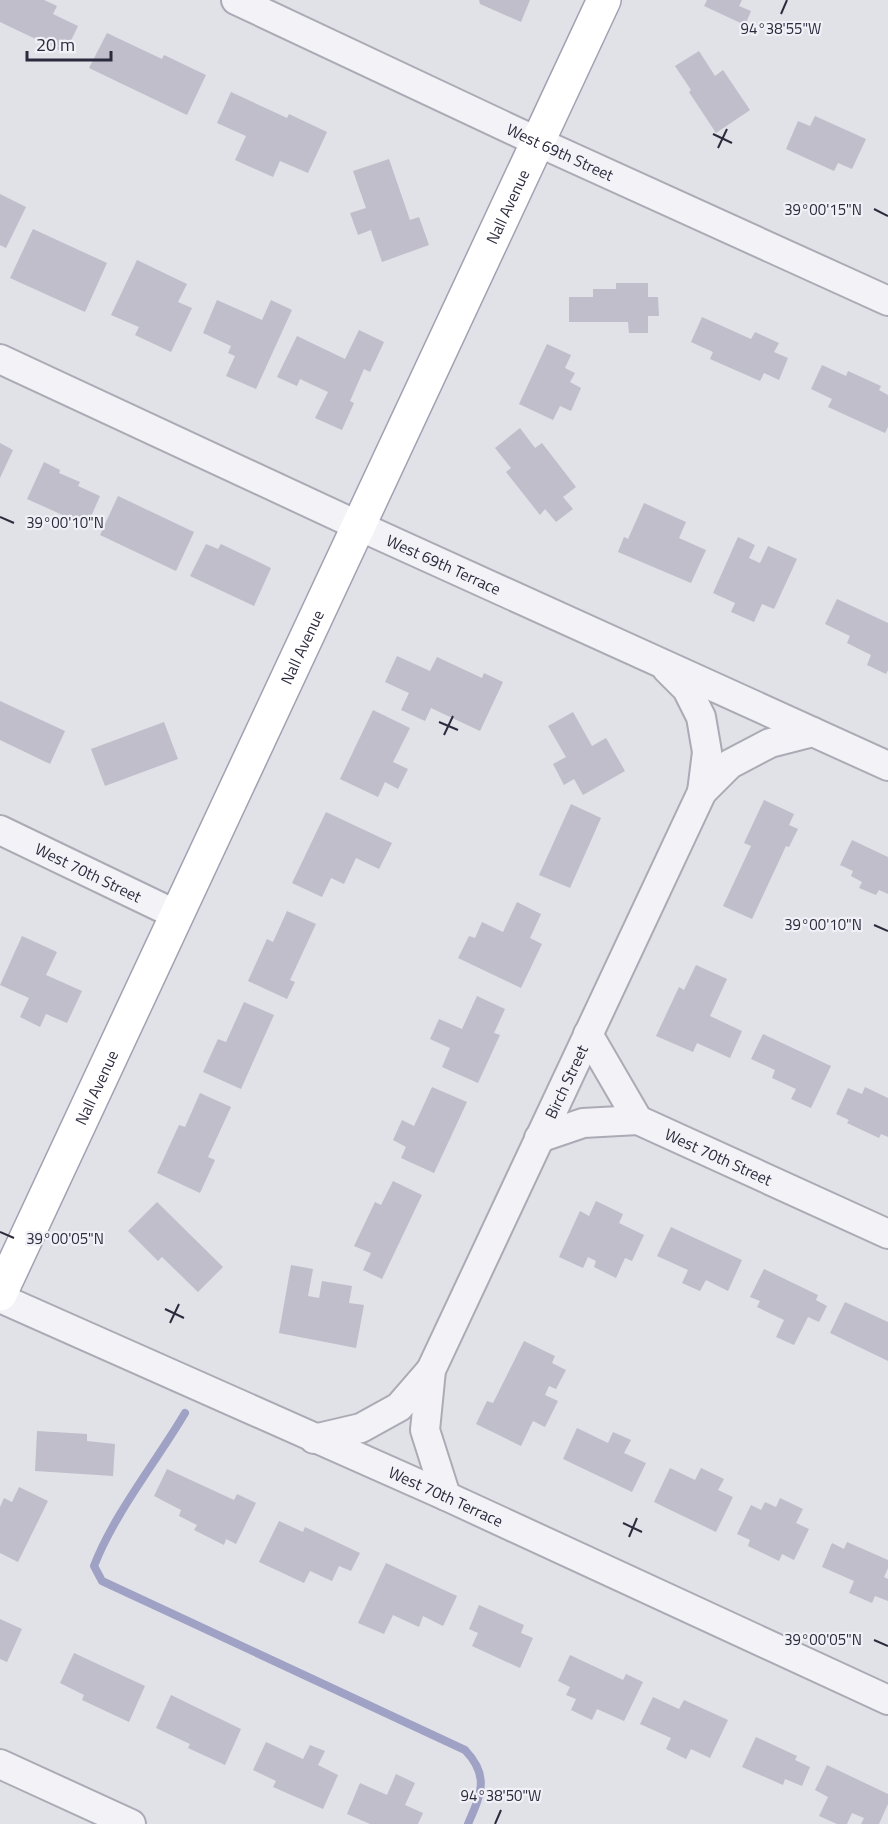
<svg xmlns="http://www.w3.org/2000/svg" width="888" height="1824" viewBox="0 0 888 1824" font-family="'Titillium Web',sans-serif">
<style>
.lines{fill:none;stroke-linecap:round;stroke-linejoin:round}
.stream{stroke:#9fa1c5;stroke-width:8}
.building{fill:#bfbeca}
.minor-casing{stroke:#abaab5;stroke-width:32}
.major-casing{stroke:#a2a1b3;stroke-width:36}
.minor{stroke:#f3f3f7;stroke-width:28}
.major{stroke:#fff;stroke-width:33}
.ticks{fill:none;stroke:#2c2b3e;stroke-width:2}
.labels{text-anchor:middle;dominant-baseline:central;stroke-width:4.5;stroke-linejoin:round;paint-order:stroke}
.street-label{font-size:16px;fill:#2c2b3e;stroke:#f0f0f6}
.ticks-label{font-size:15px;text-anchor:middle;fill:#2c2b3e;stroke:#f0f0f6;stroke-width:4.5;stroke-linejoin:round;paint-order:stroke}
</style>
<rect width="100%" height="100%" fill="#e1e1e8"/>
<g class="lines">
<path class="stream" d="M 185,1413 C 156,1462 114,1514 94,1566 L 102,1581 L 465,1750 C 490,1776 481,1794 468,1824"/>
</g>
<g class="building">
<polygon points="0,0 44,0 57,6 53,14 78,26 65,53 0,22"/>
<polygon points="479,0 530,0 521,22 480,4"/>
<polygon points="707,0 742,0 739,6 751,11 745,25 704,6"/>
<polygon points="107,33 162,59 164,55 206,75 187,115 89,68"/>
<polygon points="699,51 715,76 723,70 750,110 716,133 689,92 691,90 675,66"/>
<polygon points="231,92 287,118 289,114 327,132 308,173 280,161 273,177 235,160 246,136 217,123"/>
<polygon points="815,116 866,139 852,169 838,163 834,171 786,149 798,121 810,126"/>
<polygon points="389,159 410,220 419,217 429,245 382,262 371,230 358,235 350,213 366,208 353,171"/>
<polygon points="0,194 26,207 6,248 0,245"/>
<polygon points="33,229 107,263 85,312 10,278"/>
<polygon points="137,260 187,284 178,302 192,308 171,352 135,335 139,327 111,315"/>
<polygon points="616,283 648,283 648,297 658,297 659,316 648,316 648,333 629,333 628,322 569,322 569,297 593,297 593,289 616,289"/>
<polygon points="217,300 262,320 271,300 292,310 256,389 226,376 235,356 228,353 231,346 203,333"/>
<polygon points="702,317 751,339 755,332 779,343 774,352 788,358 779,380 764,373 760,381 710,359 713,352 691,342"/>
<polygon points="359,330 384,342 370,372 364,369 350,401 354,403 342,430 315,418 328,392 300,379 297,386 277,377 297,336 345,359"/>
<polygon points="547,344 571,355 565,368 575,373 570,382 581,388 571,411 560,406 553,420 519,404"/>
<polygon points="822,365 846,376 848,371 881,386 879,390 888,395 888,427 885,433 828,407 832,399 811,389"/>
<polygon points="520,428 535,448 542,443 576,487 563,497 573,509 556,522 545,509 540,515 506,472 511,468 495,448"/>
<polygon points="0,443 13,450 0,478"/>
<polygon points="44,462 60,470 59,473 80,482 78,486 100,496 87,526 27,499"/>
<polygon points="118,496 194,532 176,571 100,535"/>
<polygon points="644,503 686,522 679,538 706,550 691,583 618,552 624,537 628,539"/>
<polygon points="738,537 755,545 749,558 760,563 768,546 797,559 774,609 762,604 754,622 731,612 735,603 713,593"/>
<polygon points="206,544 218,549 221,544 271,568 254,606 190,576"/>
<polygon points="837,599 888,623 888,670 886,674 867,665 871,655 847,643 850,636 825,624"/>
<polygon points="397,656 430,671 437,657 482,678 484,673 503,682 480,731 431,708 425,721 401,710 409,693 385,682"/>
<polygon points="0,701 65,731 50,764 0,740"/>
<polygon points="373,710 410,728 393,762 408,769 398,789 385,782 378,797 340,779"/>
<polygon points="573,712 592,746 606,738 625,771 583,795 574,779 564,785 553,764 566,757 548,726"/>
<polygon points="164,722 178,759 105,786 91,749"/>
<polygon points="764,800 794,814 789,825 798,829 789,847 786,846 752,919 723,906 751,846 744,843"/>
<polygon points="571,804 601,818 570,888 539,875"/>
<polygon points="326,812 392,843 379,869 356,858 344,884 331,878 322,897 292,883"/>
<polygon points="852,840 888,857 888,894 879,890 876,895 859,888 862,882 851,876 853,871 840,865"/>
<polygon points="517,902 541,914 530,938 542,944 521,988 458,958 469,936 475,938 482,922 503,932"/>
<polygon points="287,911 316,924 290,980 295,982 287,999 248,981 267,939 273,942"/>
<polygon points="22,936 57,952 46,975 82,991 67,1023 46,1014 40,1027 20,1017 29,998 0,985"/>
<polygon points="696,965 727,979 710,1016 742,1031 730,1058 697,1043 693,1052 656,1036 679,987 684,990"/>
<polygon points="477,996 505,1009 494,1033 500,1035 478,1083 442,1067 450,1048 430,1039 439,1019 462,1029"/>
<polygon points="244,1002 274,1015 241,1089 203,1072 218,1039 226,1042"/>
<polygon points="763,1034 831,1066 811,1108 791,1099 796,1089 772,1078 775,1070 751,1059"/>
<polygon points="432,1087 467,1102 434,1173 401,1158 406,1147 393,1140 402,1120 414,1126"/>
<polygon points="865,1087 888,1098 888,1137 881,1134 879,1138 847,1123 849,1120 836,1114 848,1088 862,1094"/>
<polygon points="200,1093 231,1107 208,1157 215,1160 200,1193 157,1173 179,1125 185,1127"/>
<polygon points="393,1181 422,1195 382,1279 363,1270 371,1253 354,1246 375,1202 381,1205"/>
<polygon points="596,1201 623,1214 619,1223 644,1235 632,1261 625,1258 616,1278 594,1267 596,1261 588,1257 583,1268 559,1257 580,1211 589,1216"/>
<polygon points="157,1202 223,1267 198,1292 162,1257 158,1261 128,1231"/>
<polygon points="671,1227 742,1260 728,1291 706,1280 700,1291 682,1283 688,1270 657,1256"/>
<polygon points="291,1265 313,1269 308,1296 319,1298 322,1281 352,1286 349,1303 364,1305 356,1348 279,1333"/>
<polygon points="764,1269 818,1295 816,1300 827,1306 819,1322 808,1317 794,1345 776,1337 784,1320 757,1307 760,1301 750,1297"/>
<polygon points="845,1302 888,1322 888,1361 830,1333"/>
<polygon points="524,1341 555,1356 552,1363 566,1370 556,1389 549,1386 545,1395 558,1401 545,1427 533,1421 521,1446 476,1424 487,1401 493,1403"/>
<polygon points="577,1428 608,1443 613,1432 631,1440 624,1453 646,1463 632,1492 563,1459"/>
<polygon points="37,1431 87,1434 87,1441 115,1444 113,1476 35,1471"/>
<polygon points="670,1468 695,1480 701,1468 724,1479 718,1490 733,1497 716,1532 654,1502"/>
<polygon points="167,1469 234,1500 237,1494 256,1503 236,1544 226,1539 224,1545 194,1530 197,1525 179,1516 181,1510 154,1496"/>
<polygon points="19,1487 48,1501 18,1562 0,1553 0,1507 4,1498 12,1502"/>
<polygon points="780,1498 803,1509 796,1523 809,1529 794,1560 782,1554 779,1561 748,1546 750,1540 737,1534 751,1505 761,1510 765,1502 776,1507"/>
<polygon points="279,1521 303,1532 305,1527 360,1553 351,1571 339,1566 332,1581 310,1571 304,1583 259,1562"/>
<polygon points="847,1542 888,1560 888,1568 884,1577 888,1579 888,1601 875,1596 872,1603 849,1593 854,1581 822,1567 832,1543 844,1549"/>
<polygon points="386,1563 457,1596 443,1626 423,1616 419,1627 393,1615 384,1634 358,1623"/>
<polygon points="479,1605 524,1625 521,1633 533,1638 520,1668 472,1646 478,1633 469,1629"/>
<polygon points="0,1619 22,1629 7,1662 0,1659"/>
<polygon points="74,1653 145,1686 129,1722 82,1700 84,1695 60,1683"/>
<polygon points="570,1655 623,1680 626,1674 643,1682 624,1721 597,1709 592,1720 571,1710 576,1699 566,1695 570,1687 558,1681"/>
<polygon points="171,1695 241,1729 225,1765 188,1748 190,1744 156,1728"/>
<polygon points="653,1697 679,1709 684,1700 728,1720 710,1758 691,1749 686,1759 666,1749 671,1738 640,1724"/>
<polygon points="756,1737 797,1756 795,1760 810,1767 802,1786 785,1779 783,1785 742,1767"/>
<polygon points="266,1742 303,1759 310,1745 325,1751 318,1765 338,1775 323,1809 273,1787 276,1781 253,1770"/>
<polygon points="827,1765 888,1794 888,1804 879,1824 861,1824 864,1818 852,1813 847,1824 837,1824 819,1816 828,1797 815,1790"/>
<polygon points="396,1774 415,1783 405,1805 423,1813 418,1824 370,1824 347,1814 360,1783 387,1795"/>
</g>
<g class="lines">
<defs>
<g id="minor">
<path id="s1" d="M 236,0 L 538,142 L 888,301"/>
<path id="s2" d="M 0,359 L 359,526 L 888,766"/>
<polyline points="667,669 687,689 701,717 707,752 702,792"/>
<path id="s3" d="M 0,830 L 177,915"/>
<path id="s4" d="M 588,1034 L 638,1120 L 888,1234"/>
<polyline points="539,1138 583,1123 638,1120"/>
<path id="s5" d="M 0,1298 L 446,1496 L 888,1700"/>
<polyline points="314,1439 361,1428 399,1407 431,1370"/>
<path id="s6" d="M 446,1496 L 425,1430 L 431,1370 L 702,792 L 730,764 L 770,743 L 813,732"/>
<polyline points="0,1764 131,1824"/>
</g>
<g id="major">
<path id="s7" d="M 0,1294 L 604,0"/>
</g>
</defs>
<use href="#minor" class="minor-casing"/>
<use href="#major" class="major-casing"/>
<use href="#minor" class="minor"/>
<use href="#major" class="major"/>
</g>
<path class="ticks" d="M 781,14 L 787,0M 713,134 L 732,143M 718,148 L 727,129M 874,209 L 888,216M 0,517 L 14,523M 439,722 L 458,730M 444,735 L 453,716M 874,925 L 888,931M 0,1232 L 14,1238M 165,1309 L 184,1318M 170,1323 L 179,1304M 623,1523 L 642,1532M 629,1537 L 637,1518M 874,1640 L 888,1646M 495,1824 L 501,1810"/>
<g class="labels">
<g class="street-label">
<text stroke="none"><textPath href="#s1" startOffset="358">West 69th Street</textPath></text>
<text stroke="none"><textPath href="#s7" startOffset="1200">Nall Avenue</textPath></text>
<text stroke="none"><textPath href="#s2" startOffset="489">West 69th Terrace</textPath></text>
<text stroke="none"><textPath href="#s7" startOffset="714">Nall Avenue</textPath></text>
<text stroke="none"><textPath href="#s3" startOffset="98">West 70th Street</textPath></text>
<text stroke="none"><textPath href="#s6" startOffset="448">Birch Street</textPath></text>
<text stroke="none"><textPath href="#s7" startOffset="228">Nall Avenue</textPath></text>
<text stroke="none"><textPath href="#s4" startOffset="188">West 70th Street</textPath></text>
<text stroke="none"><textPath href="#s5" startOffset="488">West 70th Terrace</textPath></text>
</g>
</g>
<g class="ticks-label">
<text x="781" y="34">94°38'55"W</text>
<text x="823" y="215">39°00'15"N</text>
<text x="65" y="528">39°00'10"N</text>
<text x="823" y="930">39°00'10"N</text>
<text x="65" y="1244">39°00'05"N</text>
<text x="823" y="1645">39°00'05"N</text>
<text x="501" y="1801">94°38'50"W</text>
</g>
<path d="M27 51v9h84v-9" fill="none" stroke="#2c2b3e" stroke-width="3"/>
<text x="36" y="51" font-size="18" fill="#2c2b3e" stroke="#f0f0f6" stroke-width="4.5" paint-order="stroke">20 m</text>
</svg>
